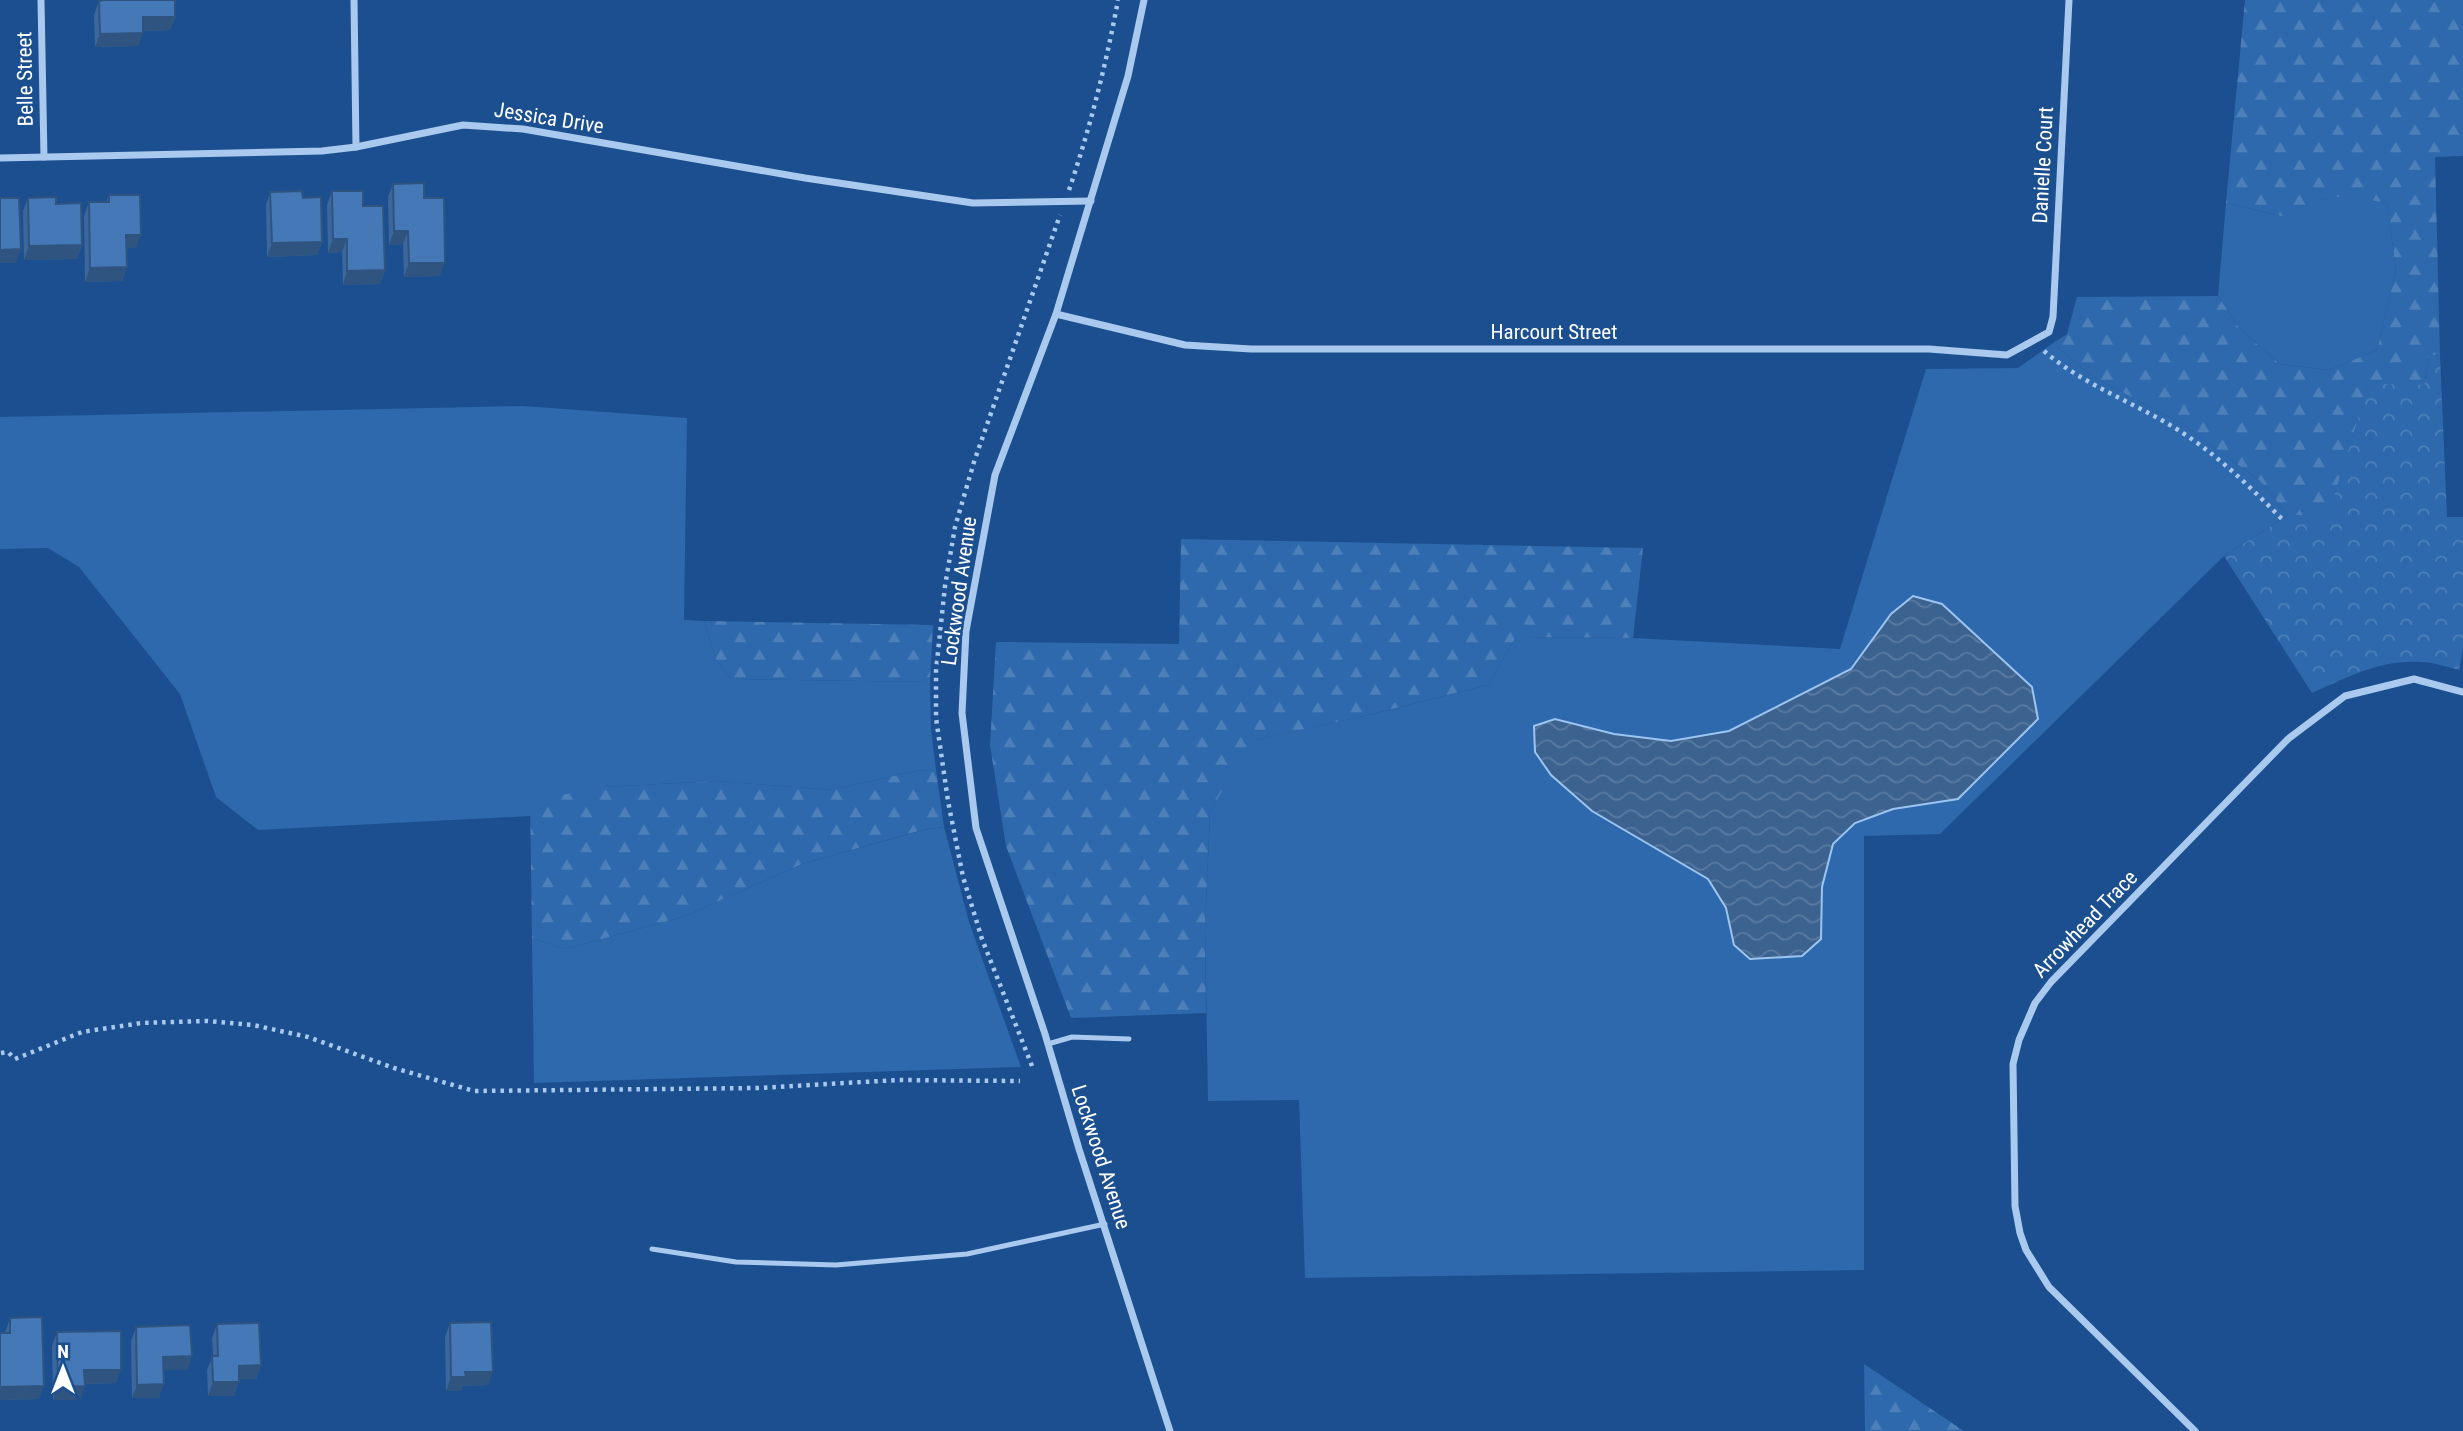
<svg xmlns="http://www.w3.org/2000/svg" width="2463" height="1431" viewBox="0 0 2463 1431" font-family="'Roboto Condensed',sans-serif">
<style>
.green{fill:#2e69ad;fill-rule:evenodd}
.forest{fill:url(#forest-firs)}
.park{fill:url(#park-crowns)}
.water{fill:url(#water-waves);stroke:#9cc4f0;stroke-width:2}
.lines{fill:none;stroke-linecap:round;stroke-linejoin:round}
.path{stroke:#a9c9ee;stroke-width:4.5;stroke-dasharray:3.5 5;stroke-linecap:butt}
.lane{stroke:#a9c9ee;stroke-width:5}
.street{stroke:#a9c9ee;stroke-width:7}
.wall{fill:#3a679d}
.shaded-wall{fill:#305480}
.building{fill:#4478b7;stroke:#305480;stroke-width:2}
.labels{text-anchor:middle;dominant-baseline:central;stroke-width:5;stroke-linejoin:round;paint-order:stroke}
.street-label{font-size:21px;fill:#fff;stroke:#1b4f8f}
</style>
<defs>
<pattern id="forest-firs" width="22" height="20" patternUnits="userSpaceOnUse" patternTransform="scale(1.75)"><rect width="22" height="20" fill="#2e69ad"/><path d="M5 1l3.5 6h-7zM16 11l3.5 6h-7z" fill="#4d80b9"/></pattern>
<pattern id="park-crowns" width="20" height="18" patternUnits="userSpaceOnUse" patternTransform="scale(1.75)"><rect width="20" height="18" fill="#2e69ad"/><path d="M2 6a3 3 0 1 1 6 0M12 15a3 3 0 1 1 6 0" fill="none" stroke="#4d80b9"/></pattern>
<pattern id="water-waves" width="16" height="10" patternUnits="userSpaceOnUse" patternTransform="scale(1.75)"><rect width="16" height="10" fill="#3c6290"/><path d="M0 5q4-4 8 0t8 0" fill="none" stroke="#597aa1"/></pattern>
</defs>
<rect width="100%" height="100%" fill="#1b4f8f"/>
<g class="green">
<polygon points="2343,195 2387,203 2396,270 2377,350 2329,370 2280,364 2240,329 2218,296 2226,203 2285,217 2308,202"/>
<path d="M 2053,343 L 2090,375 L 2184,425 L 2260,481 L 2288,515 L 2224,556 L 1940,834 L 1864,836 L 1864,1270 L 1305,1278 L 1299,1100 L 1208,1101 L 1205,929 L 1210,812 L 1250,741 L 1364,716 L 1488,685 L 1516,637 L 1633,638 L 1840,649 L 1926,369 L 2018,368 ZM 1942,604 L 2032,687 L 1958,799 L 1893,809 L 1855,823 L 1833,844 L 1822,887 L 1821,939 L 1801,956 L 1750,959 L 1734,945 L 1726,908 L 1708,879 L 1592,811 L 1551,775 L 1535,752 L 1614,734 L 1671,741 L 1729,731 L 1851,669 L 1891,614 Z"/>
<polygon points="523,406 687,418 684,620 704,621 716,660 731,679 930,682 931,730 936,770 915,771 832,790 716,781 603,787 530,816 258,830 216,797 180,694 79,567 48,548 0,549 0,417"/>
<polygon points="944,827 969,922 1021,1067 534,1083 532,938 565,949 683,917 802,864 923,830"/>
</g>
<g class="forest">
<path d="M 2245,0 L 2463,0 L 2463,156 L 2435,157 L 2440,355 L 2429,356 L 2424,385 L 2369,385 L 2328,516 L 2288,515 L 2260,481 L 2184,425 L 2090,375 L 2053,343 L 2067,334 L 2077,297 L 2218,296 L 2240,329 L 2280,364 L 2329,370 L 2377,350 L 2396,270 L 2387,203 C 2341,195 2326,191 2285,217 L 2226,203 Z"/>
<polygon points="1181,539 1643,548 1633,638 1516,637 1488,685 1364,716 1251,741 1210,812 1205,929 1206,1013 1071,1018 1006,846 990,745 996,642 1179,644"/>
<polygon points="704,621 933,625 930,682 731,679 716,660"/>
<polygon points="936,770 944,827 922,830 802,864 683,917 565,949 532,938 530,801 603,787 716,781 832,790 915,771"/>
<polygon points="1864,1364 1964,1431 1865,1431"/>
</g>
<path class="park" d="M 2440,355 L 2447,517 L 2463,517 L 2463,649 L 2459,670 C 2447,667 2433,662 2421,662 C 2382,659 2347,677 2312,693 L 2224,556 L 2288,515 L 2328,515 L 2369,384 L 2424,385 L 2429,356 Z"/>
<polygon class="water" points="1913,596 1942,604 2032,687 2038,719 1958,799 1893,809 1855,823 1833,844 1822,887 1821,939 1802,956 1750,959 1734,945 1726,908 1708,879 1592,811 1551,775 1535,752 1534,726 1555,719 1614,734 1671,741 1729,731 1851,669 1891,614"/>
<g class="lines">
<g class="path">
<path d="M 1069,190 C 1090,128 1106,65 1118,0"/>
<path d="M 2044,351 C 2088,389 2146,406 2193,440 C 2226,463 2254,491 2282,519"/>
<polyline points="1,1053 8,1052 15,1059 82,1032 141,1023 207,1021 253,1025 308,1037 394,1068 474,1091 758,1088 898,1080 1020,1081"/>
<polyline points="1032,1066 982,939 963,877 948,801 936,718 936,671 945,586 955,527 974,462 1060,215"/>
</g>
<g class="lane">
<polyline points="1048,1044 1072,1037 1129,1039"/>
<polyline points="652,1249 736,1262 836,1265 967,1254 1105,1224"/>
</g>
<g class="street">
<polyline points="41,0 44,157"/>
<polyline points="354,0 356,147"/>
<polyline points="1144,0 1128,76 1056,314 995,475 966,631 962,713 976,828 1045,1034 1079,1149 1170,1431"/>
<polyline points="0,158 322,151 356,147 463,125 523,129 805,178 973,203 1091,201"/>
<polyline points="1056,314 1185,345 1251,349 1929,349 2007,355 2049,332 2053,317 2069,0"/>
<polyline points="2195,1431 2049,1287 2026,1250 2020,1233 2015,1206 2013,1064 2019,1040 2035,1003 2051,982 2288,739 2345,696 2414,679 2463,692"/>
</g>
</g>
<g class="wall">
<polygon points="99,0 175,0 175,17 170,30 143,31 138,46 95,47 94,15"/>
<polygon points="393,184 424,198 440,276 404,277 403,244 389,245 388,197"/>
<polygon points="332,191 363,206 385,270 380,284 343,285 342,252 328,253 327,205"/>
<polygon points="270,192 303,198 322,242 317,255 267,257 266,205"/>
<polygon points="109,195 136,248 127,248 127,267 122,281 85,282 84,216 89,202 106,202"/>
<polygon points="28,198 56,204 82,245 77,259 24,260 23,211"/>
<polygon points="10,1318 39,1399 0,1400 0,1333 5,1333"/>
<polygon points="450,1323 488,1385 462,1386 461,1391 446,1391 445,1337"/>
<polygon points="217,1324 261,1365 256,1379 239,1379 234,1396 208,1396 207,1370 213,1356 212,1338"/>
<polygon points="136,1327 187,1370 163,1370 159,1398 132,1398 131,1341"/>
<polygon points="57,1332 116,1383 85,1384 80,1400 53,1400 52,1346"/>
</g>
<g class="shaded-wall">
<polygon points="143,17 175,17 170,30 138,31"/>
<polygon points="143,33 138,46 95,47 100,34"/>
<polygon points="394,231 408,231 403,244 389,245"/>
<polygon points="126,235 141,235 136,248 121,249"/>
<polygon points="333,239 347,239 342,252 328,253"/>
<polygon points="322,242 317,255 267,257 272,243"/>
<polygon points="82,245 77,259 24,260 29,246"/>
<polygon points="21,249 16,263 0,263 0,250"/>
<polygon points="409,263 445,263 440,276 404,277"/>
<polygon points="127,267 122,281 85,282 90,268"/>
<polygon points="385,270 380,284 343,285 347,271"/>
<polygon points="192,1356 187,1370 158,1370 163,1357"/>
<polygon points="261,1365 256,1379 234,1380 239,1366"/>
<polygon points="84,1370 121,1370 116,1383 80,1384"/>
<polygon points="465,1372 493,1372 488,1385 462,1386 461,1391 446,1391 451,1377"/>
<polygon points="213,1382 239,1382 234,1396 208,1396"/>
<polygon points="164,1384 159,1398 132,1398 137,1385"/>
<polygon points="44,1386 39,1399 0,1400 0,1387"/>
<polygon points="85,1386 80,1400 53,1400 58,1387"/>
</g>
<g class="building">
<polygon points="104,0 175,0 175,17 143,17 143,33 100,34 99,1"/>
<polygon points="424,183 424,198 444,198 445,263 409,263 408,231 394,231 393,184"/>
<polygon points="302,191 303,198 321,197 322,242 272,243 270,192"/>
<polygon points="332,191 363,191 363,206 383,206 385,270 347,271 347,239 333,239"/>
<polygon points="109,195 140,195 141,235 126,235 127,267 90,268 89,202 109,202"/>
<polygon points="56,197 56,204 81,203 82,245 29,246 28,198"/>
<polygon points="0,198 19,198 21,249 0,250"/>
<polygon points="42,1317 44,1386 0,1387 0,1333 10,1333 10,1318"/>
<polygon points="491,1322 493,1372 465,1372 466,1377 451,1377 450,1323"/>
<polygon points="259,1323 261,1365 239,1366 239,1382 213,1382 212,1356 218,1356 217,1324"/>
<polygon points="190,1325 192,1356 163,1357 164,1384 137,1385 136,1327"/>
<polygon points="121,1331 121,1370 84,1370 85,1386 58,1387 57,1332"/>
</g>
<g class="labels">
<g class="street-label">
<text transform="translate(25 79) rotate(-91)">Belle Street</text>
<text transform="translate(549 118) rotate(9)">Jessica Drive</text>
<text transform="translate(2043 165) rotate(-87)">Danielle Court</text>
<text x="1554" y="332">Harcourt Street</text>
<text transform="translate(959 591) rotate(-82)">Lockwood Avenue</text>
<text transform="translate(2085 924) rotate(-46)">Arrowhead Trace</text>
<text transform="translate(1101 1157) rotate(72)">Lockwood Avenue</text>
</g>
</g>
<g transform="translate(63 1368)" stroke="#1b4f8f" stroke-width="5" paint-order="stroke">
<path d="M0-5L12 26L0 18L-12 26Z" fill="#ffffff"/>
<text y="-10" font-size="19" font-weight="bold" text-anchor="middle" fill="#ffffff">N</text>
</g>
</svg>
